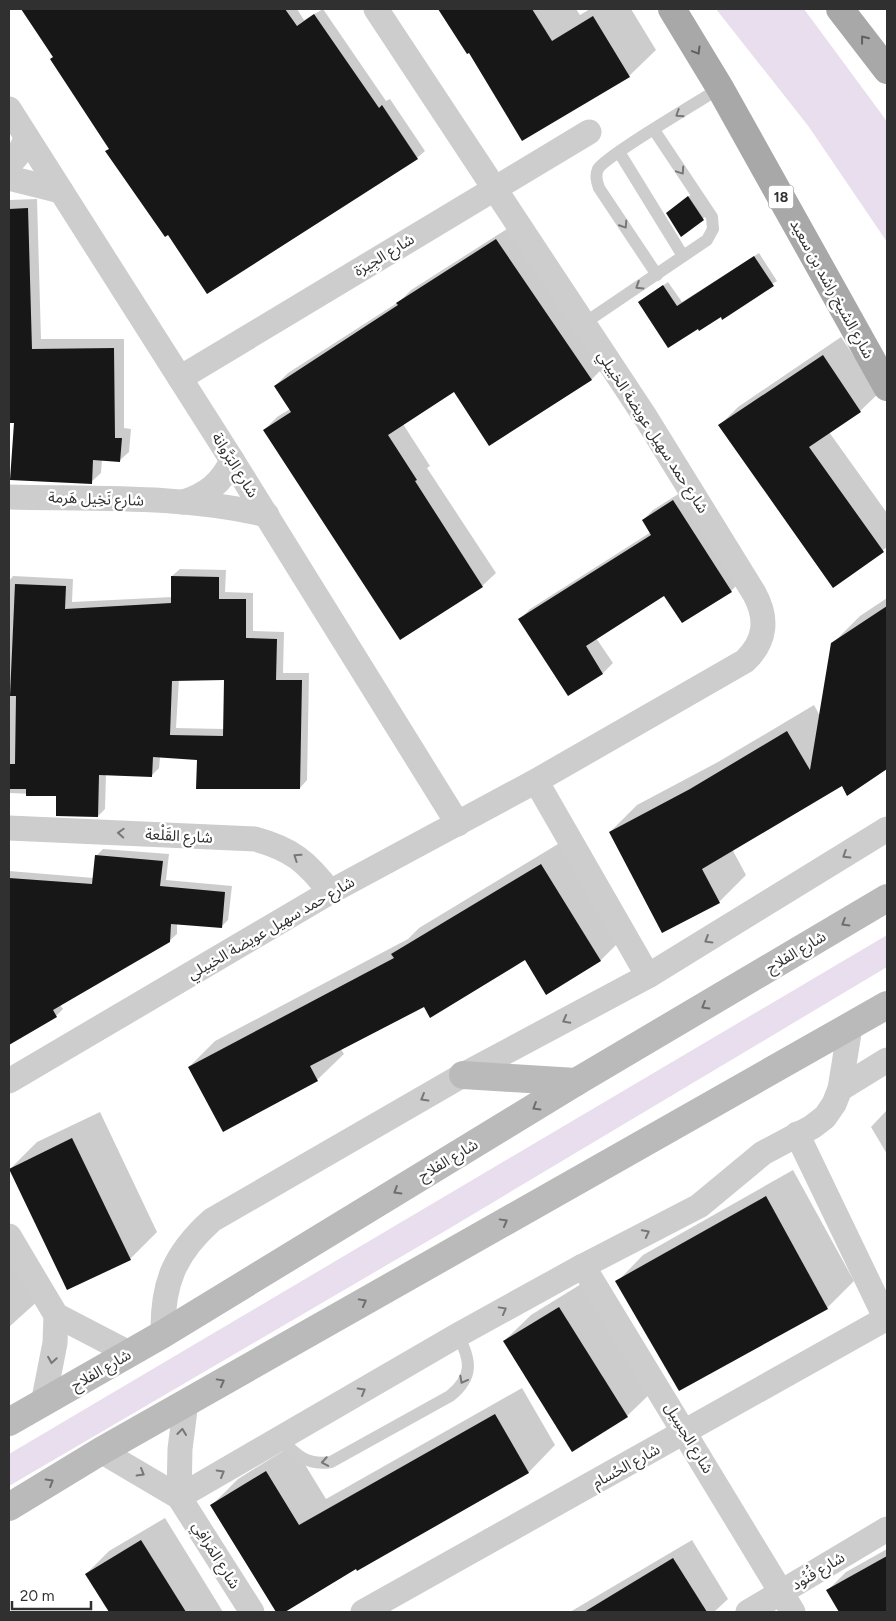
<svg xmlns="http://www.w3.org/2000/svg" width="896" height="1621" viewBox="0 0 896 1621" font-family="Figtree,'Noto Sans Arabic',sans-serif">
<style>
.green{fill:#e9deed}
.shadow{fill:#0003;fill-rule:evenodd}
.building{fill:#171717;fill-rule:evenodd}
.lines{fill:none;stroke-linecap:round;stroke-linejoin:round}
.service{stroke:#cdcdcd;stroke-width:12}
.minor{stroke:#cdcdcd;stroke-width:25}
.secondary{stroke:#bababa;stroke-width:28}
.primary{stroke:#a8a8a8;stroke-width:28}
.oneway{stroke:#606060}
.oneway2{stroke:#777}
.oneway3{stroke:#6e6e6e}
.labels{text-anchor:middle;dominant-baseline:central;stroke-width:5;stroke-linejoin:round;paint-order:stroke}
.shield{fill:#fff;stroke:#6e6e6e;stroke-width:1}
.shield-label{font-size:14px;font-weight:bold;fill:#303030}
.street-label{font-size:15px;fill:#303030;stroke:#fff}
</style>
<rect width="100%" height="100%" fill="#fff"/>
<g class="green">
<polygon points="716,9 804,9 883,116 887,122 887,242 809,127"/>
<polygon points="887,935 887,967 445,1231 9,1486 9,1454"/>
</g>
<g class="shadow">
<polygon points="23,9 297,9 304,20 323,9 386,101 390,99 425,151 417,158 110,149"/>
<polygon points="439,9 576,9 580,15 590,9 631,9 656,50 629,76 468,53"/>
<polygon points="692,194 706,216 681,235 671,210"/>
<polygon points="37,199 41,339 124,339 124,428 131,429 129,452 119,461 102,459 101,473 91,482 15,422 9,422 9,200"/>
<polygon points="510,227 605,366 592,379 489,444 454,390 403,424 430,466 427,468 496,573 482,586 400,638 264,430 277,417 290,409 275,386 288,373 400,301 411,290"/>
<polygon points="759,253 777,281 721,315 640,302 668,282 682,302"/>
<polygon points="841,337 879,393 860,411 829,432 887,513 887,547 833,586 720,425 738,407"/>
<polygon points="683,491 741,581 731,591 665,594 596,638 613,663 603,673 568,695 520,619 530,609 651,532 643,520 653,510"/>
<path d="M 180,569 L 226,570 L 225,592 L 253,593 L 253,631 L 284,632 L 283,673 L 309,673 L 307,780 L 300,788 L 198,759 L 160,757 L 159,768 L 152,775 L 106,774 L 105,809 L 98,816 L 57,795 L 9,793 L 9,581 L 13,576 L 73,579 L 72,602 L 172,597 L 172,576 ZM 179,679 L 225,679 L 224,729 L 176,728 Z"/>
<polygon points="887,598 887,768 847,794 843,785 732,849 746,875 719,902 610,832 637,805 718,762 814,705 820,716 832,644 860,616"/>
<polygon points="568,838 627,934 601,960 547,993 525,959 424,1006 341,1049 344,1054 317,1080 189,1067 215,1041 408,939 419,928"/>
<polygon points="103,849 169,854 166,880 232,886 228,920 221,927 177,924 177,934 169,941 60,1005 63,1009 56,1016 9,1043 9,871 94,878 96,856"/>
<polygon points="887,1110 887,1154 871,1127"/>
<polygon points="100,1112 157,1232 130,1259 68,1289 10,1169 37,1142"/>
<polygon points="793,1170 854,1281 827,1308 617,1282 643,1255"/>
<polygon points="9,1241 40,1299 9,1327"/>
<polygon points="586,1281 654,1390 627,1416 504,1341 531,1315"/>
<polygon points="522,1388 555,1445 529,1472 357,1569 356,1567 282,1612 277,1612 211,1506 238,1479 293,1445 326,1499"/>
<polygon points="165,1518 223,1612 110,1612 86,1574 109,1551"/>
<polygon points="692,1540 728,1599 714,1612 570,1612"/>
<polygon points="887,1549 887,1612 841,1612 828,1590 846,1572"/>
</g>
<g class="building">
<polygon points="21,9 285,9 297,26 314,14 379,108 382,105 418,159 207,294 168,235 165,237 105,151 109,149 50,59 53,57"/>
<polygon points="438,9 532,9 552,41 593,16 630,77 522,141 469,53 467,54"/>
<polygon points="688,196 704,220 681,237 666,213"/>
<polygon points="28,208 32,349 114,348 115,438 122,438 120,462 93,460 92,484 10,480 14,423 9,423 9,209"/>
<polygon points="496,239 592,380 489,446 454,392 388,435 417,480 415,481 483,587 400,640 263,430 291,412 274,386 398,305 396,303"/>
<polygon points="754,256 774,286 722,320 721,317 699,331 698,329 668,348 638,302 663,285 677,306"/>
<polygon points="823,355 861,412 809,447 884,552 833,588 718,425"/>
<polygon points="673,500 732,592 682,623 664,596 586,646 603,674 568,696 518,619 651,535 642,520"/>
<path d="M 171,576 L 219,577 L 219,599 L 246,599 L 246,638 L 277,639 L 276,680 L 302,680 L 300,789 L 196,789 L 197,760 L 153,757 L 152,777 L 99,775 L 98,817 L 56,816 L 56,796 L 26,796 L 26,789 L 9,789 L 9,764 L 15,764 L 16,696 L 10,696 L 15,584 L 66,586 L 65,609 L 171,603 ZM 224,680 L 223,736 L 170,735 L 172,681 Z"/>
<polygon points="887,606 887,769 847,796 842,786 702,869 720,903 662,933 609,832 690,789 787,731 810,770 831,643"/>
<polygon points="95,855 163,861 160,886 225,892 222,928 171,924 170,942 53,1010 57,1017 9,1045 9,878 92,884"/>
<polygon points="541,864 601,961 546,995 525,960 430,1018 424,1007 310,1066 318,1081 223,1132 188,1067 394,958 391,954"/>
<polygon points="72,1138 131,1260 67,1290 9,1169"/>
<polygon points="766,1196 828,1309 679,1391 615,1281"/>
<polygon points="559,1307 628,1417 572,1452 503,1341"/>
<polygon points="495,1414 529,1473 357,1571 356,1569 285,1612 276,1612 210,1505 266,1471 299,1525"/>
<polygon points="141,1540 186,1612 109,1612 85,1574"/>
<polygon points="887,1556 887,1612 839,1612 826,1590"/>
<polygon points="673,1558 707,1612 584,1612"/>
</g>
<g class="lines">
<g class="service">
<polyline points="619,152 683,256"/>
<path d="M 657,275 L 599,188 C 597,182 595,176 598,169 C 604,157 701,100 720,88"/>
<polyline points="583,324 707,240 713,229 712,217 654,130"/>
<path d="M 280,1438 C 296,1455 307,1466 331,1462 L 450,1396 C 474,1377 471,1360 458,1335"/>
</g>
<g class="minor">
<polyline points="9,109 232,460 458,824"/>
<polyline points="9,165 17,156 27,138"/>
<polyline points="9,178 61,191"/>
<polyline points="180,378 589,132"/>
<path d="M 9,497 C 94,499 183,495 267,515"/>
<path d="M 183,502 C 206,495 222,483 232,460"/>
<polyline points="536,781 648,976"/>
<path d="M 9,828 L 255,839 C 292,849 307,862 330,892"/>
<path d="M 9,1081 L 330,892 L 536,781 L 745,661 C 766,641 768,618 754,593 L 646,418 L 376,9"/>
<polyline points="840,1089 887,1060"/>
<polyline points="797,1134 886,1319"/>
<polyline points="9,1236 56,1315 129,1353"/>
<polyline points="583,1266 793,1612"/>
<path d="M 163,1334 C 162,1284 174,1254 212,1220 L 463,1075 L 648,976 L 887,829"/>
<polyline points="43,1404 55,1343 56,1315"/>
<polyline points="101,1451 179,1497 252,1612"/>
<polyline points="179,1497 458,1335 583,1266 699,1206 763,1153 812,1127 825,1117 834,1104 840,1089 850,1027"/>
<polyline points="179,1497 180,1449 186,1402"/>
<polyline points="363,1612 887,1318"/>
<polyline points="748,1612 887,1529"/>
</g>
<g class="secondary">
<polyline points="463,1075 576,1082"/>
<polyline points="9,1422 163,1334 576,1082 887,898"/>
<polyline points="9,1507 101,1451 887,1005"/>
</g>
<g class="primary">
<polyline points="672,9 720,88 887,387"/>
<polyline points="840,9 887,70"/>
</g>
</g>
<defs><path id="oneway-chevron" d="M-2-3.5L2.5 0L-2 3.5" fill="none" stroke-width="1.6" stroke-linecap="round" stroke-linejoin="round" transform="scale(1.25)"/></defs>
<g class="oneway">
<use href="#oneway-chevron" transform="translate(864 39) rotate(-128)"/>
<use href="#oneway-chevron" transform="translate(697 51) rotate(59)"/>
</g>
<g class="oneway2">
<use href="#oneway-chevron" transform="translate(679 114) rotate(147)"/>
<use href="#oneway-chevron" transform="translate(681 171) rotate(56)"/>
<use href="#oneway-chevron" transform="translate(624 225) rotate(57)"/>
<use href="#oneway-chevron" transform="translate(639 286) rotate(148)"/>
<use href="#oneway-chevron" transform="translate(121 833) rotate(-177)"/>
<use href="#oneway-chevron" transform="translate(846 855) rotate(148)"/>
<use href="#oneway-chevron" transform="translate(297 857) rotate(-146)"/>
<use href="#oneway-chevron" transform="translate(708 940) rotate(149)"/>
<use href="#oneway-chevron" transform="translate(566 1020) rotate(152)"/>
<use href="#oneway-chevron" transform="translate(424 1098) rotate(150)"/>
<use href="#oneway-chevron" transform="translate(646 1233) rotate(-27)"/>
<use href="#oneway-chevron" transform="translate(503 1310) rotate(-29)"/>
<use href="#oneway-chevron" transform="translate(52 1360) rotate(99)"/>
<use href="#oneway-chevron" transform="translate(463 1380) rotate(118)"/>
<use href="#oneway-chevron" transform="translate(362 1391) rotate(-30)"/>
<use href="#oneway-chevron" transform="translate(182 1432) rotate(-84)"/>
<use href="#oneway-chevron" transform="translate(325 1462) rotate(170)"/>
<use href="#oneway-chevron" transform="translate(141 1473) rotate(30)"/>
<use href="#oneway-chevron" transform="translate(221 1473) rotate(-30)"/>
</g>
<g class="oneway3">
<use href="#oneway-chevron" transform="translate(845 923) rotate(149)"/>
<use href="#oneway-chevron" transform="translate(705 1006) rotate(149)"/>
<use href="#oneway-chevron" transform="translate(536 1107) rotate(149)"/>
<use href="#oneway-chevron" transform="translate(397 1191) rotate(149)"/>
<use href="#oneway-chevron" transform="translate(504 1222) rotate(-29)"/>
<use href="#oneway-chevron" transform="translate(363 1302) rotate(-29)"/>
<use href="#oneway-chevron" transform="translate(221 1382) rotate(-29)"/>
<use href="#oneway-chevron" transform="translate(50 1482) rotate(-31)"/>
</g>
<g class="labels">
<rect class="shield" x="768.5" y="185.5" width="25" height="23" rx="4"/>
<g class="shield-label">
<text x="781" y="197">18</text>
</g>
<g class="street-label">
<text transform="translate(384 255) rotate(-31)">شارع الجِيرَة</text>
<text transform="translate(832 289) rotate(61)">شارع الشيخ راشد بن سعيد</text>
<text transform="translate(653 432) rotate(57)">شارع حمد سهيل عويضة الخييلي</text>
<text transform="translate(235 465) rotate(58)">شارع البَرَّوانة</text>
<text transform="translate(96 499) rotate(2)">شارع نَخِيل هَرمة</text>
<text transform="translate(179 836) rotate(3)">شارع القَلْعة</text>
<text transform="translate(271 928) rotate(-30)">شارع حمد سهيل عويضة الخييلي</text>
<text transform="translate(796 952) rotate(-31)">شارع الفلاح</text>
<text transform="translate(448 1160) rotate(-31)">شارع الفلاح</text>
<text transform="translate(101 1370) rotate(-30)">شارع الفلاح</text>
<text transform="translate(689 1438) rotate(59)">شارع الحِسِيل</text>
<text transform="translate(626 1466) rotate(-29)">شارع الحُسام</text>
<text transform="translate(216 1555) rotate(58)">شارع المَرافِي</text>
<text transform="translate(818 1571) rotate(-31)">شارع فُنُود</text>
</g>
</g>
<rect width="896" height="1621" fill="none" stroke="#303030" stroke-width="20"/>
<path d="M12 1601v8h79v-8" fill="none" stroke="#303030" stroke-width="2.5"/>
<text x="20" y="1601" font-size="15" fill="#303030" stroke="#ffffff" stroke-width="4" paint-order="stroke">20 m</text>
</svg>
